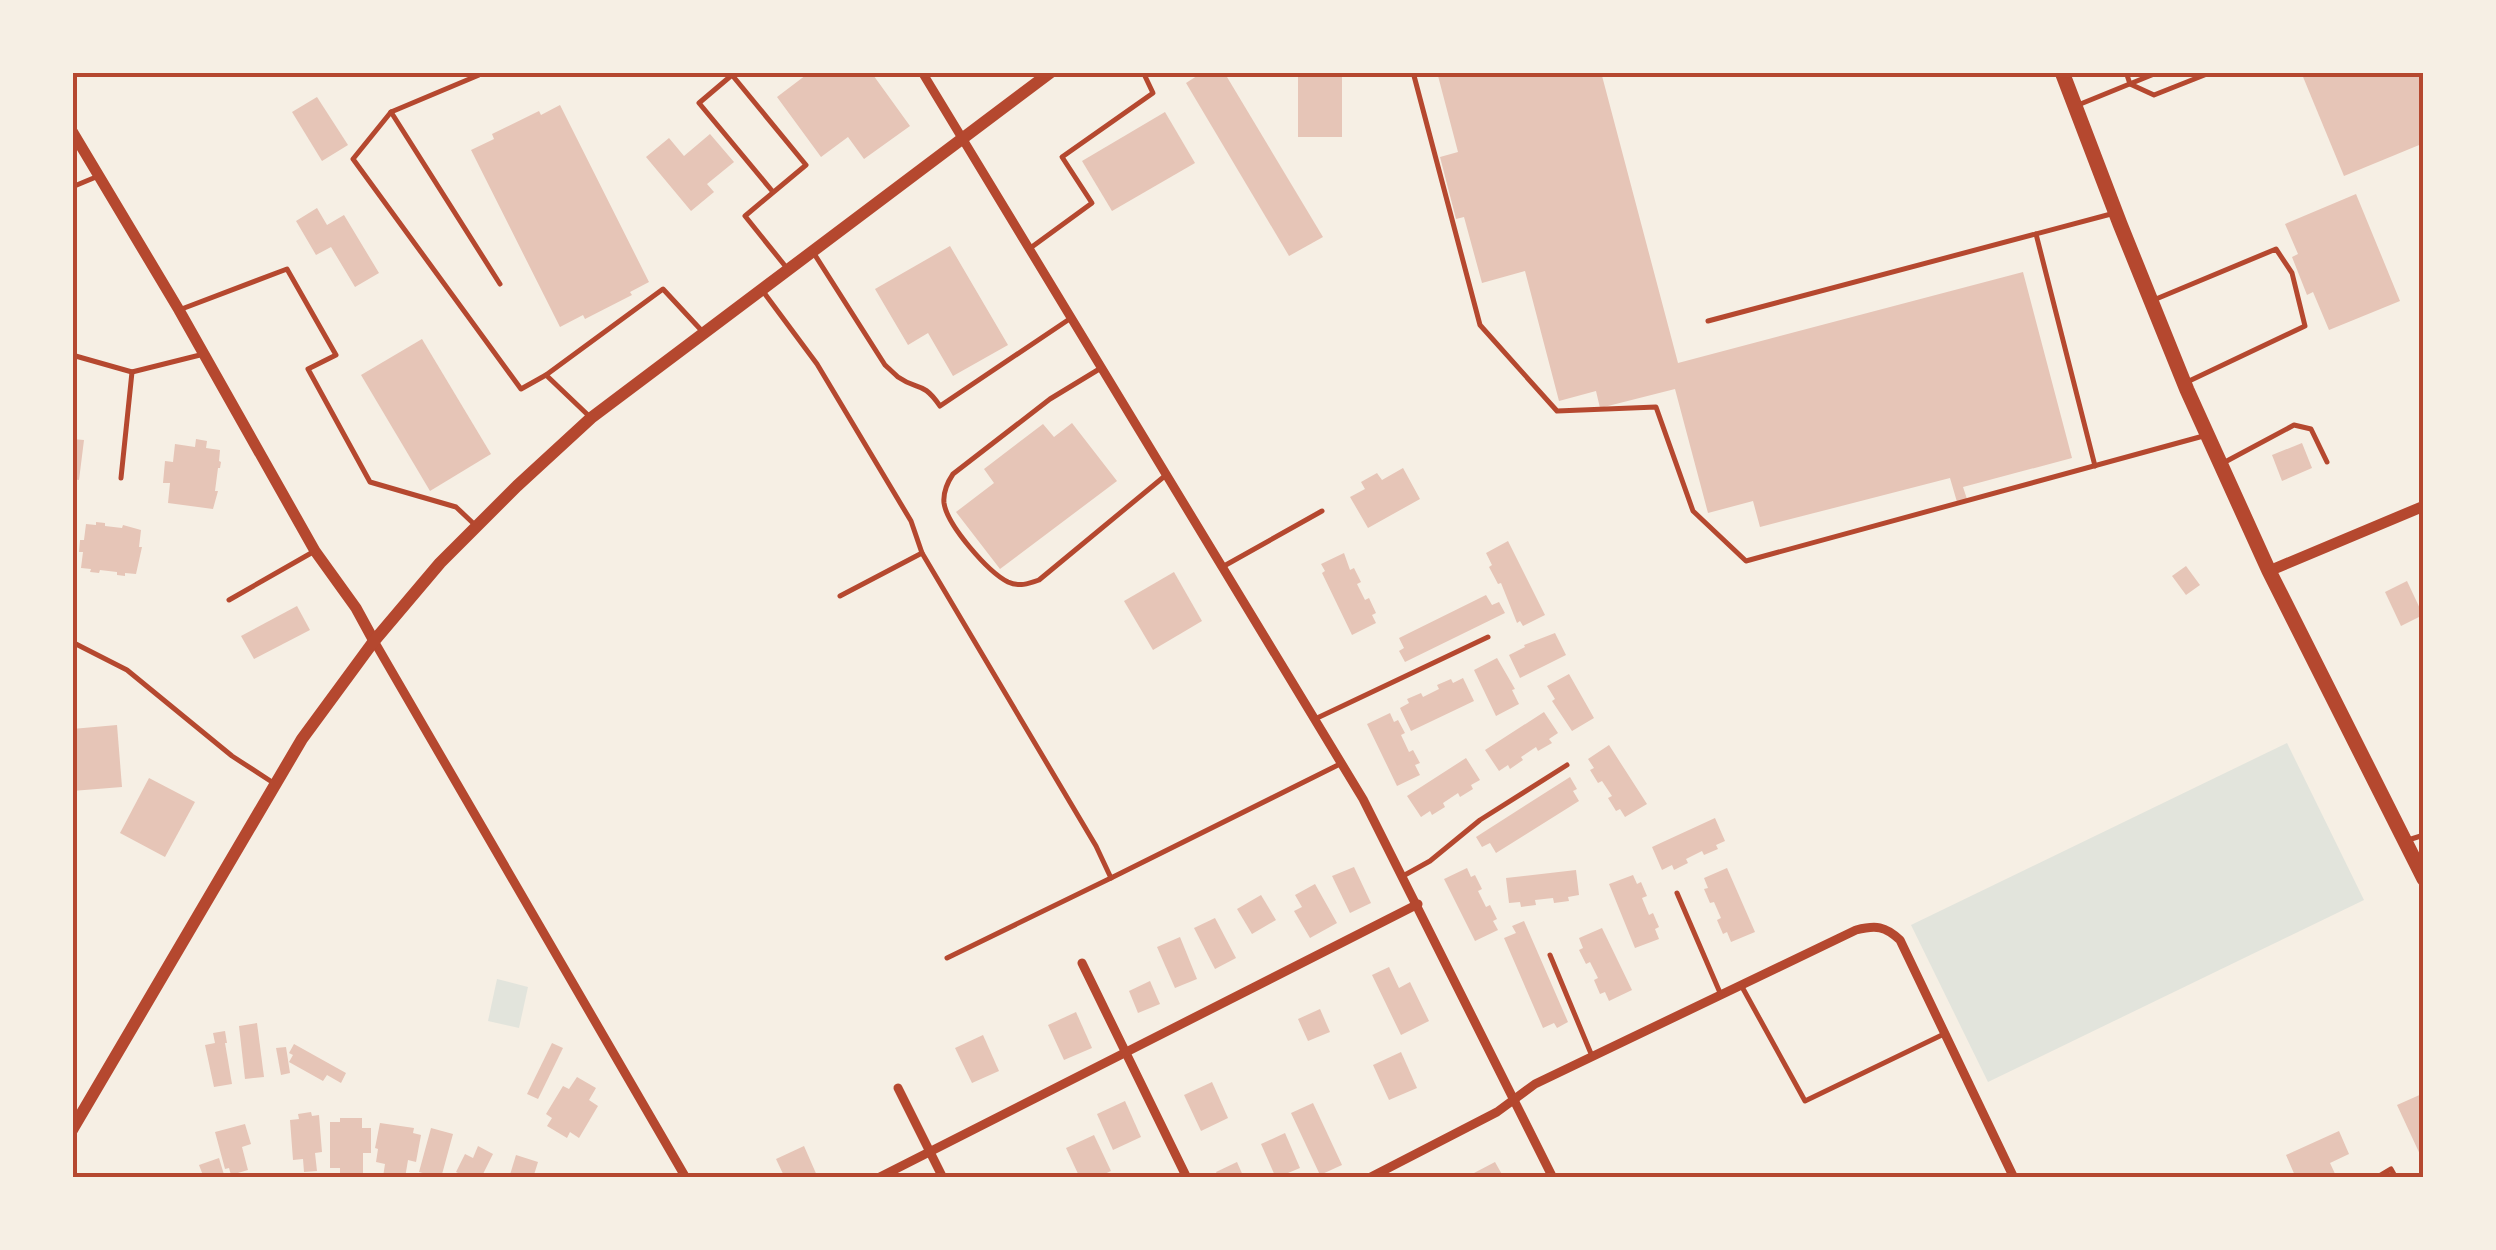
<svg xmlns="http://www.w3.org/2000/svg" width="2496" height="1250" viewBox="0 0 2496 1250" font-family="Ubuntu,sans-serif">
<style>
.green{fill:#e2e4dc}
.building{fill:#e6c5b7}
.lines{fill:none;stroke-linecap:round;stroke-linejoin:round}
.service{stroke:#b5482f;stroke-width:5}
.minor{stroke:#b5482f;stroke-width:9}
.tertiary{stroke:#b5482f;stroke-width:11}
.secondary{stroke:#b5482f;stroke-width:12}
.trunk{stroke:#b5482f;stroke-width:15}
.neatline{fill:none;stroke:#b5482f;stroke-width:4}
</style>
<rect width="100%" height="100%" fill="#f6efe4"/>
<g class="green">
<polygon points="2287,743 2364,900 1988,1082 1911,925"/>
<polygon points="497,979 528,987 519,1028 488,1021"/>
</g>
<g class="building">
<polygon points="810,72 871,72 910,126 864,159 848,137 821,157 777,97"/>
<polygon points="1203,72 1224,72 1323,237 1289,256 1186,83"/>
<rect x="1298" y="72" width="44" height="65"/>
<polygon points="1437,72 1601,72 1678,363 2023,272 2072,458 1963,487 1967,499 1957,502 1950,478 1760,527 1753,501 1708,513 1675,389 1600,408 1596,391 1559,401 1525,271 1482,283 1464,217 1456,219 1440,157 1458,152"/>
<polygon points="2301,72 2424,72 2424,143 2344,176"/>
<polygon points="317,97 348,145 322,161 292,112"/>
<polygon points="560,105 649,282 630,292 632,295 585,319 583,315 560,327 471,150 494,139 492,134 539,111 541,115"/>
<polygon points="1165,112 1195,163 1112,211 1082,161"/>
<polygon points="710,134 734,162 707,184 714,192 691,211 646,157 669,138 684,156"/>
<polygon points="2356,194 2400,301 2329,330 2313,292 2307,295 2292,257 2298,254 2285,224"/>
<polygon points="317,208 327,225 344,215 379,273 355,287 331,247 316,255 296,221"/>
<polygon points="950,246 1008,345 953,376 928,333 908,345 875,289"/>
<polygon points="422,339 491,454 430,491 361,375"/>
<polygon points="1072,423 1117,481 1000,569 956,512 994,483 984,469 1043,424 1054,437"/>
<polygon points="72,439 84,440 79,480 72,479"/>
<polygon points="196,439 207,441 206,448 220,450 219,461 221,462 220,468 218,468 215,491 218,491 213,509 168,503 170,483 163,483 165,461 173,462 175,444 195,447"/>
<polygon points="2302,443 2312,468 2282,481 2272,455"/>
<polygon points="1403,468 1420,499 1368,528 1350,497 1365,489 1361,482 1377,473 1382,480"/>
<polygon points="96,522 105,523 105,526 122,528 123,525 141,530 139,547 142,547 136,574 125,573 125,576 117,575 117,572 100,570 99,573 90,572 91,569 81,568 83,552 79,552 80,540 84,540 86,524 96,525"/>
<polygon points="1508,541 1545,615 1523,626 1520,621 1517,623 1501,583 1498,584 1489,567 1492,565 1486,553"/>
<polygon points="1344,553 1350,570 1354,568 1361,582 1357,584 1365,600 1369,598 1376,613 1372,615 1376,623 1352,635 1322,573 1325,571 1321,564"/>
<polygon points="2186,566 2200,585 2186,595 2172,576"/>
<polygon points="1174,572 1202,621 1153,650 1124,601"/>
<polygon points="2407,581 2423,615 2401,626 2385,592"/>
<polygon points="1486,595 1492,605 1499,602 1505,613 1405,662 1399,651 1404,648 1399,638"/>
<polygon points="297,606 310,630 254,659 241,636"/>
<polygon points="1555,633 1566,655 1520,678 1509,655 1525,647 1524,645"/>
<polygon points="1497,658 1515,689 1512,690 1519,704 1496,716 1474,670"/>
<polygon points="1569,674 1594,718 1572,731 1552,701 1555,699 1547,686"/>
<polygon points="1463,678 1474,701 1411,731 1400,708 1409,703 1407,699 1421,693 1423,697 1439,689 1437,685 1451,679 1453,683"/>
<polygon points="1544,712 1558,733 1549,739 1552,743 1538,751 1536,747 1521,757 1523,760 1510,769 1508,765 1499,771 1485,750"/>
<polygon points="1390,713 1394,722 1398,720 1405,733 1401,735 1409,752 1413,750 1420,763 1415,765 1420,775 1397,786 1367,724"/>
<polygon points="117,725 122,787 72,791 72,729"/>
<polygon points="1609,745 1647,804 1625,817 1620,809 1616,811 1608,798 1612,796 1602,781 1598,783 1590,770 1594,768 1588,759"/>
<polygon points="1466,758 1480,780 1471,785 1473,789 1460,797 1458,793 1443,803 1445,807 1432,815 1430,811 1421,817 1407,796"/>
<polygon points="1570,777 1577,789 1573,791 1579,801 1496,853 1490,843 1482,847 1476,837"/>
<polygon points="149,778 195,802 165,857 120,833"/>
<polygon points="1715,818 1725,841 1716,845 1718,849 1704,855 1702,851 1686,859 1688,863 1674,870 1672,865 1662,870 1652,847"/>
<polygon points="1354,867 1371,903 1350,913 1332,876"/>
<polygon points="1467,868 1471,877 1475,875 1482,889 1478,891 1486,907 1490,905 1497,919 1493,921 1498,930 1475,941 1444,879"/>
<polygon points="1727,868 1755,932 1731,942 1727,932 1723,934 1717,920 1721,918 1714,902 1710,903 1704,889 1708,888 1704,878"/>
<polygon points="1576,870 1579,895 1568,897 1569,901 1554,903 1553,898 1535,900 1536,905 1521,907 1520,902 1509,903 1506,878"/>
<polygon points="1633,875 1637,884 1641,882 1647,896 1642,898 1649,915 1653,913 1659,927 1655,929 1659,939 1635,948 1609,884"/>
<polygon points="1315,884 1337,923 1310,938 1294,911 1302,907 1295,895"/>
<polygon points="1261,895 1276,920 1252,934 1237,909"/>
<polygon points="1215,918 1236,958 1215,969 1194,928"/>
<polygon points="1524,921 1568,1022 1557,1028 1554,1023 1543,1028 1504,938 1516,933 1512,926"/>
<polygon points="1602,928 1632,990 1609,1001 1605,992 1600,994 1594,980 1598,978 1590,962 1586,964 1579,950 1583,948 1579,938"/>
<polygon points="1180,937 1197,979 1175,988 1157,947"/>
<polygon points="1389,967 1399,988 1410,982 1429,1021 1401,1035 1372,975"/>
<polygon points="1150,981 1160,1004 1138,1013 1129,991"/>
<polygon points="1320,1009 1330,1032 1308,1041 1298,1019"/>
<polygon points="1076,1012 1092,1048 1064,1060 1048,1025"/>
<polygon points="257,1023 264,1077 245,1079 239,1026"/>
<polygon points="225,1031 227,1043 225,1043 232,1084 214,1087 205,1045 215,1043 213,1033"/>
<polygon points="983,1035 999,1071 972,1083 955,1048"/>
<polygon points="552,1043 563,1048 538,1099 527,1094"/>
<polygon points="294,1044 346,1073 341,1083 327,1075 323,1081 289,1062 293,1055 289,1053"/>
<polygon points="286,1047 290,1073 281,1075 276,1048"/>
<polygon points="1401,1052 1417,1088 1389,1100 1373,1065"/>
<polygon points="577,1077 596,1088 589,1100 598,1106 579,1138 570,1132 567,1138 547,1126 552,1118 546,1114 563,1086 569,1089"/>
<polygon points="1212,1082 1228,1118 1201,1131 1184,1095"/>
<polygon points="2424,1093 2424,1163 2397,1105"/>
<polygon points="1125,1101 1141,1137 1113,1150 1097,1114"/>
<polygon points="1313,1103 1342,1165 1320,1175 1291,1113"/>
<polygon points="311,1112 312,1116 319,1115 322,1152 315,1153 317,1171 304,1172 303,1159 293,1160 290,1120 299,1119 298,1114"/>
<polygon points="340,1118 362,1118 362,1128 371,1128 371,1153 363,1153 363,1178 340,1178 340,1168 330,1168 330,1122 340,1122"/>
<polygon points="380,1123 414,1128 413,1133 421,1135 416,1162 408,1160 405,1178 383,1177 385,1164 376,1162 378,1149 375,1148"/>
<polygon points="245,1124 251,1144 242,1147 248,1170 231,1175 229,1168 225,1169 215,1132"/>
<polygon points="431,1128 453,1134 441,1178 419,1172"/>
<polygon points="2339,1131 2349,1154 2330,1163 2337,1178 2296,1178 2286,1155"/>
<polygon points="1285,1133 1300,1168 1276,1178 1261,1144"/>
<polygon points="1094,1135 1111,1171 1096,1178 1080,1178 1066,1148"/>
<polygon points="478,1146 493,1154 481,1178 463,1178 464,1176 456,1172 465,1154 473,1158"/>
<polygon points="804,1146 818,1178 785,1178 776,1159"/>
<polygon points="516,1155 538,1162 533,1178 509,1178"/>
<polygon points="219,1158 225,1178 204,1178 199,1165"/>
<polygon points="1237,1162 1244,1178 1219,1178 1216,1172"/>
<polygon points="1495,1162 1504,1178 1476,1178 1474,1173"/>
</g>
<g class="lines">
<g class="service">
<polyline points="1413,72 1480,325 1557,411 1656,407 1693,511 1746,561 2207,435"/>
<polyline points="2126,72 2130,84 2154,95 2212,72"/>
<polyline points="2078,105 2159,72"/>
<polyline points="391,112 479,75 478,72"/>
<polyline points="72,187 96,177"/>
<polyline points="773,192 699,103 732,75 806,165 745,216 786,267"/>
<polyline points="2036,234 2095,466"/>
<polyline points="1029,249 1092,203 1062,157 1153,93 1143,72"/>
<path d="M 813,252 L 885,365 C 886,366 897,376 898,377 C 918,391 922,380 940,406 L 1071,318"/>
<polyline points="500,284 391,112 353,159 521,389 546,375 589,416"/>
<polyline points="762,290 817,364 911,521 922,553 840,596"/>
<polyline points="2156,299 2276,249 2292,273 2305,326 2187,382"/>
<polyline points="179,310 287,269 336,355 308,369 370,482 456,507 474,524"/>
<polyline points="1708,321 2111,214"/>
<polyline points="72,355 132,372 204,354"/>
<path d="M 1101,368 L 1050,399 L 953,474 C 947,483 943,493 944,503 C 947,525 988,572 1008,582 C 1019,587 1028,584 1039,580 L 1166,475"/>
<polyline points="546,375 663,289 702,331"/>
<polyline points="2225,462 2294,425 2311,429 2327,462"/>
<polyline points="121,478 132,372"/>
<polyline points="922,553 1096,846 1111,878 1340,764"/>
<polyline points="1224,566 1322,511"/>
<polyline points="229,600 313,552"/>
<polyline points="72,642 127,670 232,756 272,782"/>
<polyline points="1315,719 1488,637"/>
<polyline points="2408,840 2424,835"/>
<polyline points="1403,876 1430,861 1480,820 1567,765"/>
<polyline points="1677,893 1721,995"/>
<polyline points="1550,955 1592,1056"/>
<polyline points="947,958 1111,878"/>
<polyline points="1741,985 1805,1101 1944,1034"/>
<polyline points="2376,1178 2391,1169 2396,1178"/>
</g>
<g class="minor">
<polyline points="922,72 1363,799 1553,1178"/>
<polyline points="374,641 686,1178"/>
<polyline points="1082,963 1187,1178"/>
<polyline points="898,1088 943,1178"/>
<polyline points="878,1178 1418,904"/>
<path d="M 1369,1178 L 1497,1112 L 1535,1084 L 1856,930 C 1876,925 1885,926 1900,940 L 2014,1178"/>
</g>
<g class="tertiary">
<polyline points="72,131 179,310 315,551 356,608 374,641"/>
<polyline points="2269,571 2424,506"/>
</g>
<polyline class="secondary" points="72,1130 302,739 374,641 440,563 517,486 591,418 1051,72"/>
<polyline class="trunk" points="2062,72 2120,224 2187,390 2269,571 2424,879"/>
</g>
<rect width="2496" height="1250" fill="none" stroke="#f6efe4" stroke-width="150"/>
<rect x="75" y="75" width="2346" height="1100" class="neatline"/>
</svg>
